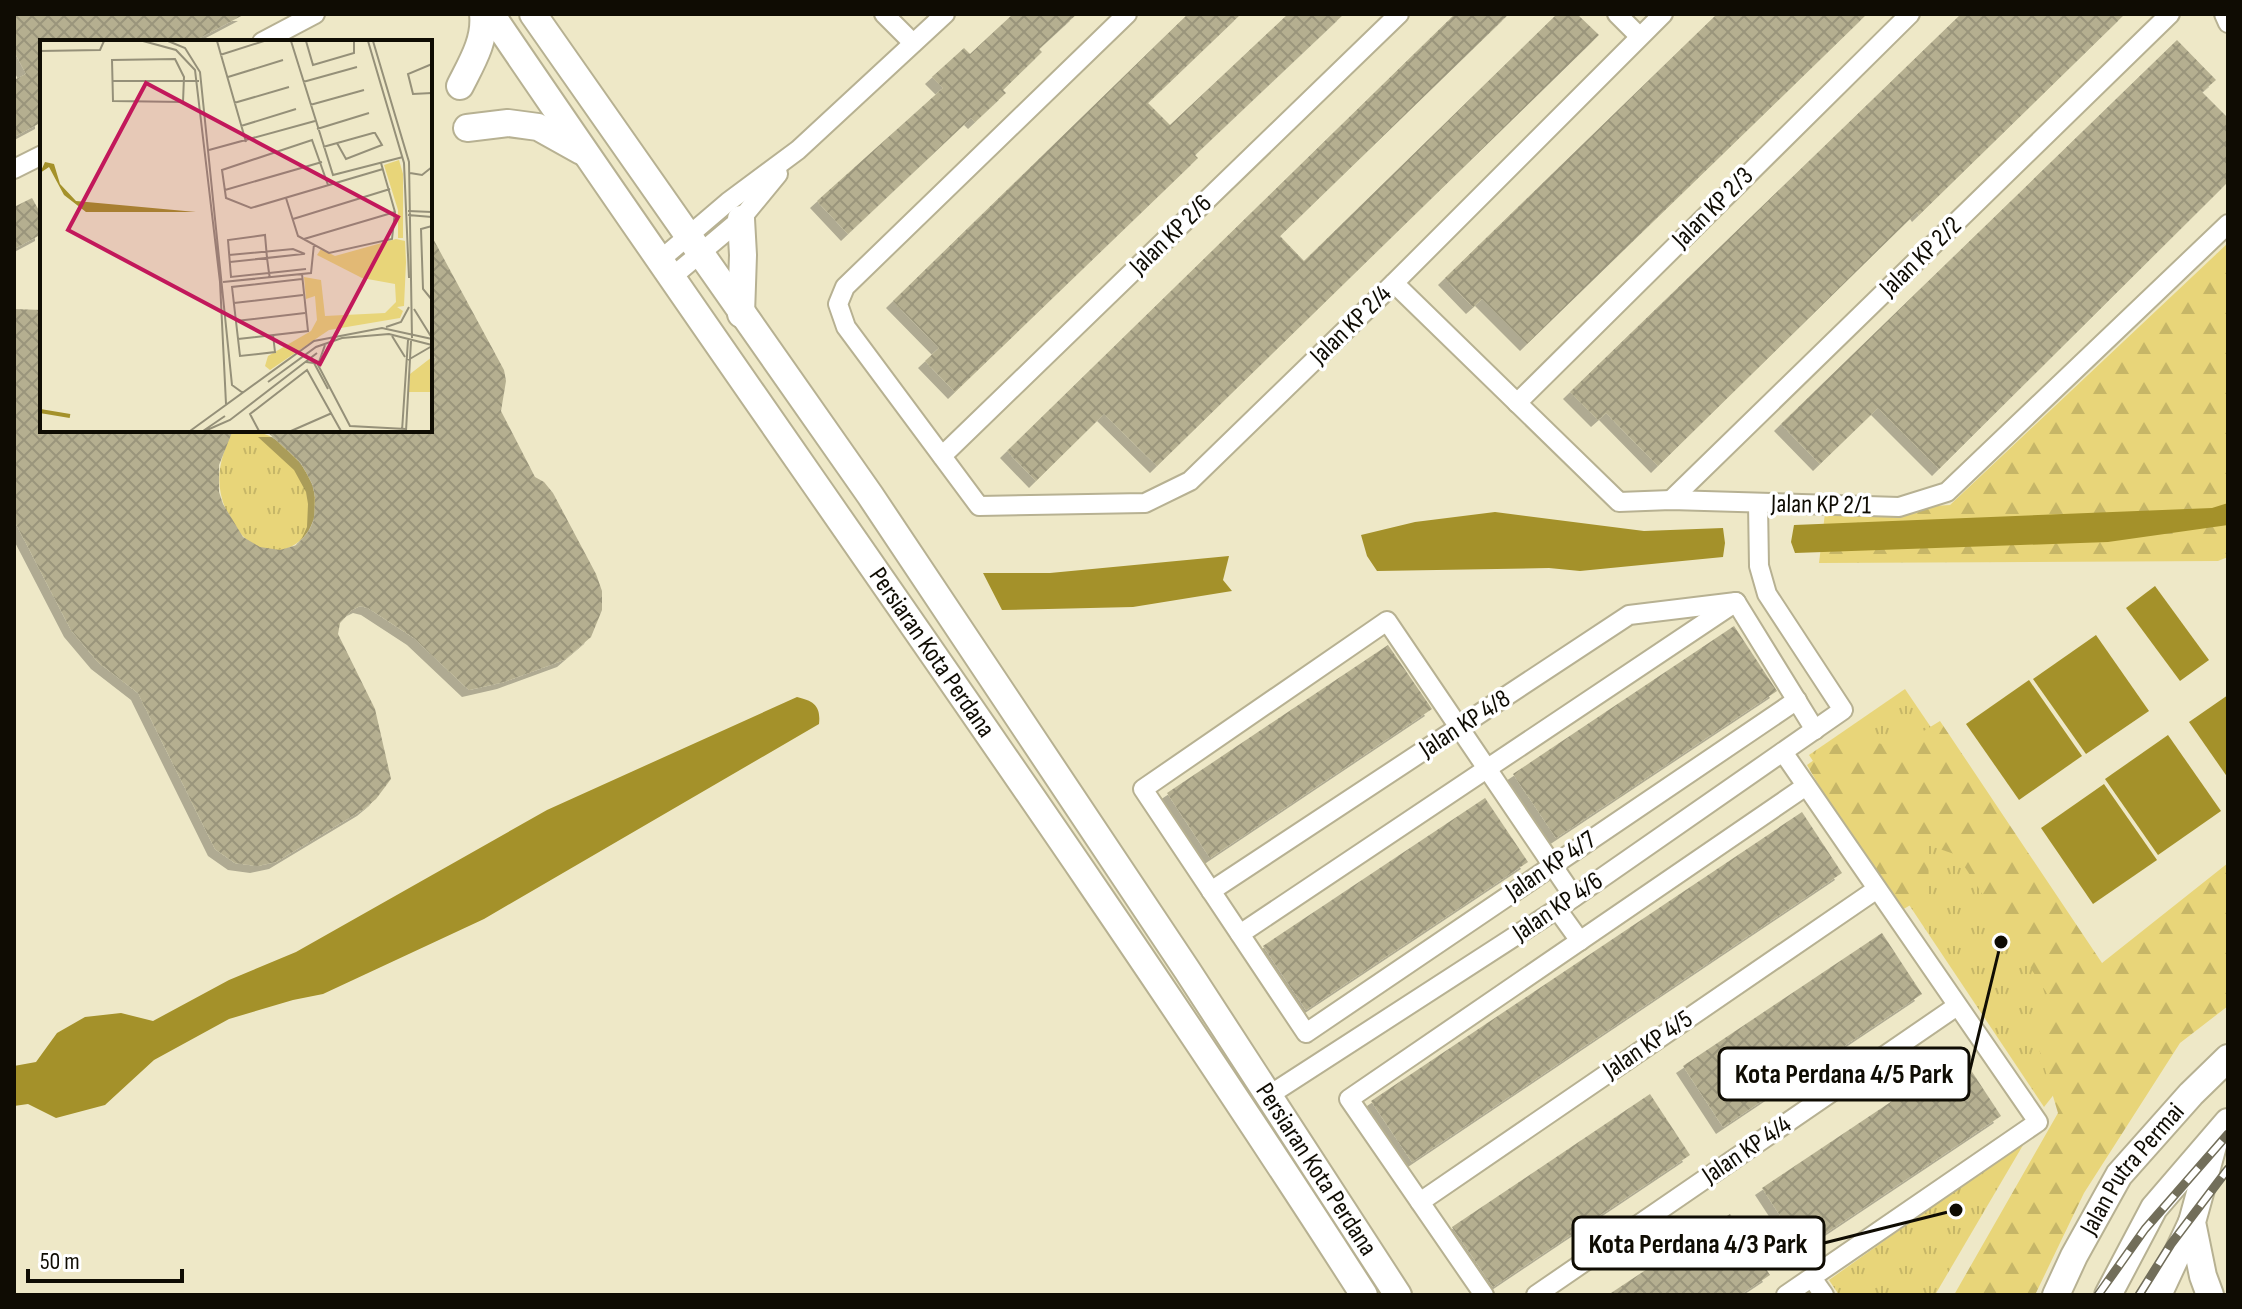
<svg xmlns="http://www.w3.org/2000/svg" width="2242" height="1309" viewBox="0 0 2242 1309" font-family="'Sofia Sans Condensed',sans-serif">
<style>
.grass{fill:url(#grass-tufts)}
.forest{fill:url(#forest-firs)}
.water{fill:#a4912a}
.building{fill:url(#building-cross-hatch);filter:url(#shadow)}
.lines{fill:none;stroke-linecap:round;stroke-linejoin:round}
.street-casing{stroke:#b7b192;stroke-width:22}
.secondary-casing{stroke:#b7b192;stroke-width:30}
.street{stroke:#fff;stroke-width:18}
.secondary{stroke:#fff;stroke-width:26}
.rail-casing{stroke:#726e5a;stroke-width:9}
.rail{stroke:#fff;stroke-width:6;stroke-dasharray:18;stroke-linecap:butt}
.labels{text-anchor:middle;dominant-baseline:central;stroke-width:7;stroke-linejoin:round;paint-order:stroke}
.street-label{font-size:26px;fill:#0f0c03;stroke:#fff}
.inset-river{fill:none;stroke:#a4912a;stroke-width:4}
.inset-road{fill:none;stroke:#959079;stroke-width:2}
.view{fill:#c2185b;fill-opacity:0.15;stroke:#c2185b;stroke-width:4}
.inset-edge{fill:none;stroke:#0f0c03;stroke-width:4}
.leader{fill:none;stroke:#0f0c03;stroke-width:3}
.callout-dot{fill:#0f0c03;stroke:#fff;stroke-width:3}
.callout{fill:#fff;stroke:#0f0c03;stroke-width:3}
.callout-label{font-size:28px;text-anchor:middle;font-weight:bold;fill:#0f0c03}
</style>
<defs>
<pattern id="grass-tufts" width="24" height="20" patternUnits="userSpaceOnUse" patternTransform="scale(2)"><rect width="24" height="20" fill="#e8d579"/><path d="M3 7l-1-3M5 7V3M7 7l1-3M15 17l-1-3M17 17v-4M19 17l1-3" fill="none" stroke="#c6b667"/></pattern>
<pattern id="forest-firs" width="22" height="20" patternUnits="userSpaceOnUse" patternTransform="scale(2)"><rect width="22" height="20" fill="#e8d579"/><path d="M5 1l3.5 6h-7zM16 11l3.5 6h-7z" fill="#c6b667"/></pattern>
<pattern id="building-cross-hatch" width="8" height="8" patternUnits="userSpaceOnUse" patternTransform="scale(2)"><rect width="8" height="8" fill="#b5af90"/><path d="M0 0l8 8M0 8l8-8" fill="none" stroke="#9a957b"/></pattern>
<filter id="shadow"><feDropShadow dx="-7" dy="7" stdDeviation="0" flood-color="#0004"/></filter>
</defs>
<rect width="100%" height="100%" fill="#eee8c7"/>
<g class="grass">
<path d="M 233,430 C 262,430 271,433 292,454 C 357,521 271,595 230,518 C 213,487 218,461 233,430 Z"/>
<polygon points="1905,689 2023,863 2112,1021 2044,1107 1809,755"/>
<polygon points="2026,1140 1935,1295 1839,1295 1829,1280"/>
</g>
<g class="forest">
<polygon points="2228,243 2228,557 2218,561 1819,563 1825,513 1950,505"/>
<polygon points="1940,721 2102,963 2228,863 2228,1006 2180,1043 2084,1193 2035,1295 1954,1295 2058,1113 2033,1029 2063,1018 1957,855 1928,845 1929,894 1902,910 1845,830 1807,765 1849,735 1896,748"/>
</g>
<g class="water">
<polygon points="2228,503 2228,525 2108,542 1795,553 1791,542 1794,525 2212,508"/>
<polygon points="1495,512 1644,531 1723,528 1725,543 1723,557 1580,571 1549,568 1377,571 1367,556 1361,535 1415,522"/>
<polygon points="1229,556 1223,580 1232,591 1133,607 1002,610 983,573 1050,573"/>
<polygon points="2155,586 2209,660 2180,681 2126,608"/>
<polygon points="2096,635 2149,711 2086,754 2033,679"/>
<polygon points="2029,680 2082,756 2019,800 1966,724"/>
<polygon points="2228,695 2228,778 2189,722"/>
<path d="M 797,697 C 814,701 821,706 819,724 L 484,919 L 323,994 L 293,1000 L 229,1019 L 154,1060 L 105,1105 L 56,1118 L 28,1104 L 14,1106 L 14,1066 L 36,1062 L 57,1033 L 85,1017 L 121,1013 L 153,1021 L 229,980 L 296,952 L 547,810 Z"/>
<polygon points="2168,735 2221,811 2158,855 2105,779"/>
<polygon points="2104,784 2157,860 2093,904 2041,828"/>
</g>
<g class="building">
<polygon points="14,14 245,14 192,42 42,42 42,122 14,137 14,80 26,74 14,51"/>
<polygon points="1013,14 1077,14 1039,49 1042,52 1003,90 1006,93 975,122 971,118 848,234 817,201 943,88 932,77 964,48 970,54"/>
<polygon points="1188,14 1241,14 1148,103 1170,125 1288,14 1344,14 1195,155 1198,158 955,392 925,361 939,348 893,301"/>
<polygon points="1455,14 1509,14 1280,236 1304,261 1557,14 1577,14 1599,35 1157,466 1104,414 1036,481 1007,451"/>
<polygon points="1717,14 1867,14 1527,344 1482,299 1473,307 1445,278"/>
<polygon points="1961,14 2125,14 1919,215 1917,212 1658,466 1606,413 1598,420 1570,392"/>
<polygon points="2177,40 2216,80 2202,92 2228,118 2228,182 1939,469 1878,408 1820,464 1781,424"/>
<polygon points="32,198 42,216 42,234 14,249 14,207"/>
<polygon points="430,233 504,370 506,381 501,411 535,477 544,482 553,493 596,574 602,591 602,610 591,637 564,660 504,682 469,690 414,638 368,608 360,606 352,610 340,623 338,634 375,709 391,779 376,799 364,809 276,862 257,866 235,863 215,849 138,693 98,662 71,630 14,520 14,309 42,310 42,430 233,430 219,465 219,492 223,504 243,537 260,547 280,550 297,545 309,531 314,520 315,497 313,485 301,463 265,430 430,430 430,365 436,360 430,349"/>
<polygon points="1734,626 1777,691 1556,838 1513,774"/>
<polygon points="1388,645 1432,709 1210,858 1167,793"/>
<polygon points="1485,798 1528,862 1306,1010 1263,946"/>
<polygon points="1802,812 1842,873 1412,1162 1371,1101"/>
<polygon points="1882,933 1922,994 1723,1127 1683,1066"/>
<polygon points="1961,1055 2001,1116 1802,1249 1762,1188"/>
<polygon points="1650,1094 1690,1155 1493,1287 1452,1227"/>
<polygon points="1730,1214 1770,1275 1740,1295 1608,1295"/>
</g>
<g class="lines">
<defs>
<g id="street">
<polyline points="884,14 913,43"/>
<polyline points="1127,14 845,287 838,304 846,327 979,506 1145,503 1190,481 1394,283 1663,14"/>
<polyline points="1617,14 1639,36"/>
<polyline points="2224,14 2228,23"/>
<polyline points="262,42 315,14"/>
<polyline points="14,169 42,155"/>
<polyline points="660,260 728,202 798,150 945,14"/>
<polyline points="672,277 741,219 778,174"/>
<polyline points="1394,283 1619,502 1671,500 1899,507 1947,492 2228,224"/>
<polyline points="1517,403 1910,14"/>
<polyline points="942,456 1399,14"/>
<polyline points="1671,500 2170,14"/>
<polyline points="1736,602 1815,730"/>
<polyline points="1783,752 2038,1122 1786,1295"/>
<polyline points="1211,891 1629,615 1736,602"/>
<path d="M 1574,897 C 1512,805 1449,713 1387,621 L 1143,789 L 1306,1033 L 1797,700"/>
<polyline points="1557,909 1580,941"/>
<polyline points="1240,934 1730,606"/>
<polyline points="1268,1096 1557,909 1843,710 1767,594 1759,566 1758,504"/>
<polyline points="1420,1202 1877,889"/>
<polyline points="1812,1278 1824,1295"/>
<polyline points="1484,1295 1349,1099 1806,786"/>
<polyline points="1536,1295 1957,1006"/>
</g>
<g id="secondary">
<path id="s1" d="M 491,14 C 781,442 1085,860 1364,1295"/>
<path id="s2" d="M 533,14 L 870,495 L 1187,970 L 1398,1295"/>
<path d="M 460,86 C 471,64 486,40 483,14"/>
<polyline points="467,128 508,123 538,127 581,151"/>
<polyline points="741,219 743,255 741,314"/>
<path id="s3" d="M 2056,1295 L 2074,1256 L 2119,1175 L 2191,1094 L 2228,1058"/>
<polyline points="2108,1295 2154,1208 2228,1122"/>
<polyline points="2158,1295 2192,1222"/>
<polyline points="2210,1295 2203,1276 2192,1222 2214,1142"/>
</g>
</defs>
<use href="#street" class="street-casing"/>
<use href="#secondary" class="secondary-casing"/>
<use href="#street" class="street"/>
<use href="#secondary" class="secondary"/>
<defs>
<g id="rail">
<polyline points="2098,1295 2145,1229 2228,1134"/>
<polyline points="2139,1295 2171,1244 2228,1169"/>
</g>
</defs>
<use href="#rail" class="rail-casing"/>
<use href="#rail" class="rail"/>
</g>
<g class="labels">
<g class="street-label">
<text transform="translate(1713 208) rotate(-45)">Jalan KP 2/3</text>
<text transform="translate(1171 235) rotate(-44)">Jalan KP 2/6</text>
<text transform="translate(1921 257) rotate(-44)">Jalan KP 2/2</text>
<text transform="translate(1351 325) rotate(-44)">Jalan KP 2/4</text>
<text transform="translate(1821 505) rotate(1)">Jalan KP 2/1</text>
<text stroke="none"><textPath href="#s1" startOffset="776">Persiaran Kota Perdana</textPath></text>
<text transform="translate(1465 724) rotate(-33)">Jalan KP 4/8</text>
<text transform="translate(1551 866) rotate(-34)">Jalan KP 4/7</text>
<text transform="translate(1558 907) rotate(-34)">Jalan KP 4/6</text>
<text transform="translate(1648 1045) rotate(-34)">Jalan KP 4/5</text>
<text transform="translate(1747 1150) rotate(-34)">Jalan KP 4/4</text>
<text stroke="none"><textPath href="#s2" startOffset="1396">Persiaran Kota Perdana</textPath></text>
<text stroke="none"><textPath href="#s3" startOffset="148">Jalan Putra Permai</textPath></text>
</g>
</g>
<g transform="translate(40 40)">
<rect width="392" height="392" fill="#eee8c7"/>
<path d="M 359,120 L 363,134 L 363,198 L 358,198 L 358,170 L 344,125 ZM 392,317 L 392,352 L 369,352 L 370,334 Z" fill="#e8d579"/>
<path d="M 356,199 L 365,201 L 366,222 L 364,266 L 357,267 L 363,271 L 360,278 L 289,290 L 230,330 L 225,326 L 228,316 L 271,291 L 277,280 L 275,256 L 266,259 L 264,237 L 281,240 L 285,276 L 345,273 L 356,262 L 355,244 L 322,238 L 277,215 L 281,209 L 295,216 Z" fill="#e8d579"/>
<path d="M 5,122 L 14,124 L 20,144 L 36,161 L 156,172 L 46,172 L 24,155 L 9,127 L 0,133 Z" fill="#a4912a"/>
<path class="inset-river" d="M 0,371 L 30,376"/>
<path class="inset-road" d="M 103,1 L 136,10 L 155,30 L 180,242 L 186,364M 128,1 L 145,8 L 160,32 L 192,345 L 203,353M 177,1 L 206,102M 251,1 L 293,135 L 363,117M 266,1 L 273,25 L 314,13 L 314,1M 328,1 L 364,123 L 369,238M 333,1 L 369,122 L 372,298M 0,11 L 60,10 L 64,1M 180,15 L 224,1M 135,19 L 144,37 L 143,62 L 73,61 L 72,20 ZM 392,24 L 368,34 L 373,54 L 392,53M 188,37 L 243,20M 73,41 L 159,41M 263,42 L 317,27M 194,63 L 249,47M 270,65 L 324,50M 201,86 L 256,69M 277,89 L 329,73M 283,107 L 333,93 L 335,93 L 342,105 L 306,119 L 297,103M 169,110 L 275,81M 370,133 L 382,135 L 392,127M 288,145 L 272,100 L 182,130 L 186,158 L 211,168 L 343,129M 185,150 L 282,122M 246,158 L 258,196 L 289,213 L 352,199 L 355,172 L 341,123M 368,171 L 392,172M 368,175 L 392,177M 253,179 L 350,149M 392,186 L 381,189 L 383,249 L 392,260M 264,199 L 355,172M 189,215 L 253,209 L 265,214M 190,222 L 263,214M 230,238 L 229,233 L 227,218 L 225,195 L 188,200 L 191,237 L 229,233 L 266,229M 183,242 L 271,233 L 274,204M 194,263 L 263,255M 374,269 L 392,298M 196,281 L 265,273M 346,287 L 361,282 L 369,267M 233,295 L 235,312 L 200,316 L 192,247 L 262,239M 352,296 L 365,317M 198,299 L 268,291 L 262,234M 285,305 L 278,325 L 310,386 L 366,389M 368,320 L 392,306M 266,322 L 274,323 L 288,349M 228,342 L 276,307 L 302,298 L 349,294 L 392,305M 167,390 L 190,380 L 277,313M 150,391 L 274,301 L 342,288 L 392,299M 163,391 L 185,376M 219,391 L 210,374 L 267,330 L 301,391M 251,391 L 292,373M 362,391 L 368,300M 366,391 L 371,301"/>
<path class="view" d="M 106,43 L 358,177 L 280,324 L 28,190 Z"/>
<rect width="392" height="392" class="inset-edge"/>
</g>
<path class="leader" d="M2001 942L1969 1074M1956 1210L1824 1243"/>
<g class="callout-dot">
<circle cx="2001" cy="942" r="8"/>
<circle cx="1956" cy="1210" r="8"/>
</g>
<g class="callout">
<rect x="1719" y="1048" width="250" height="52" rx="8"/>
<rect x="1573" y="1217" width="251" height="52" rx="8"/>
</g>
<g class="callout-label">
<text x="1844" y="1083">Kota Perdana 4/5 Park</text>
<text x="1698" y="1253">Kota Perdana 4/3 Park</text>
</g>
<rect width="2242" height="1309" fill="none" stroke="#0f0c03" stroke-width="32"/>
<path d="M28 1269v12h154v-12" fill="none" stroke="#0f0c03" stroke-width="4"/>
<text x="40" y="1269" font-size="24" fill="#0f0c03" stroke="#ffffff" stroke-width="6" paint-order="stroke">50 m</text>
</svg>
